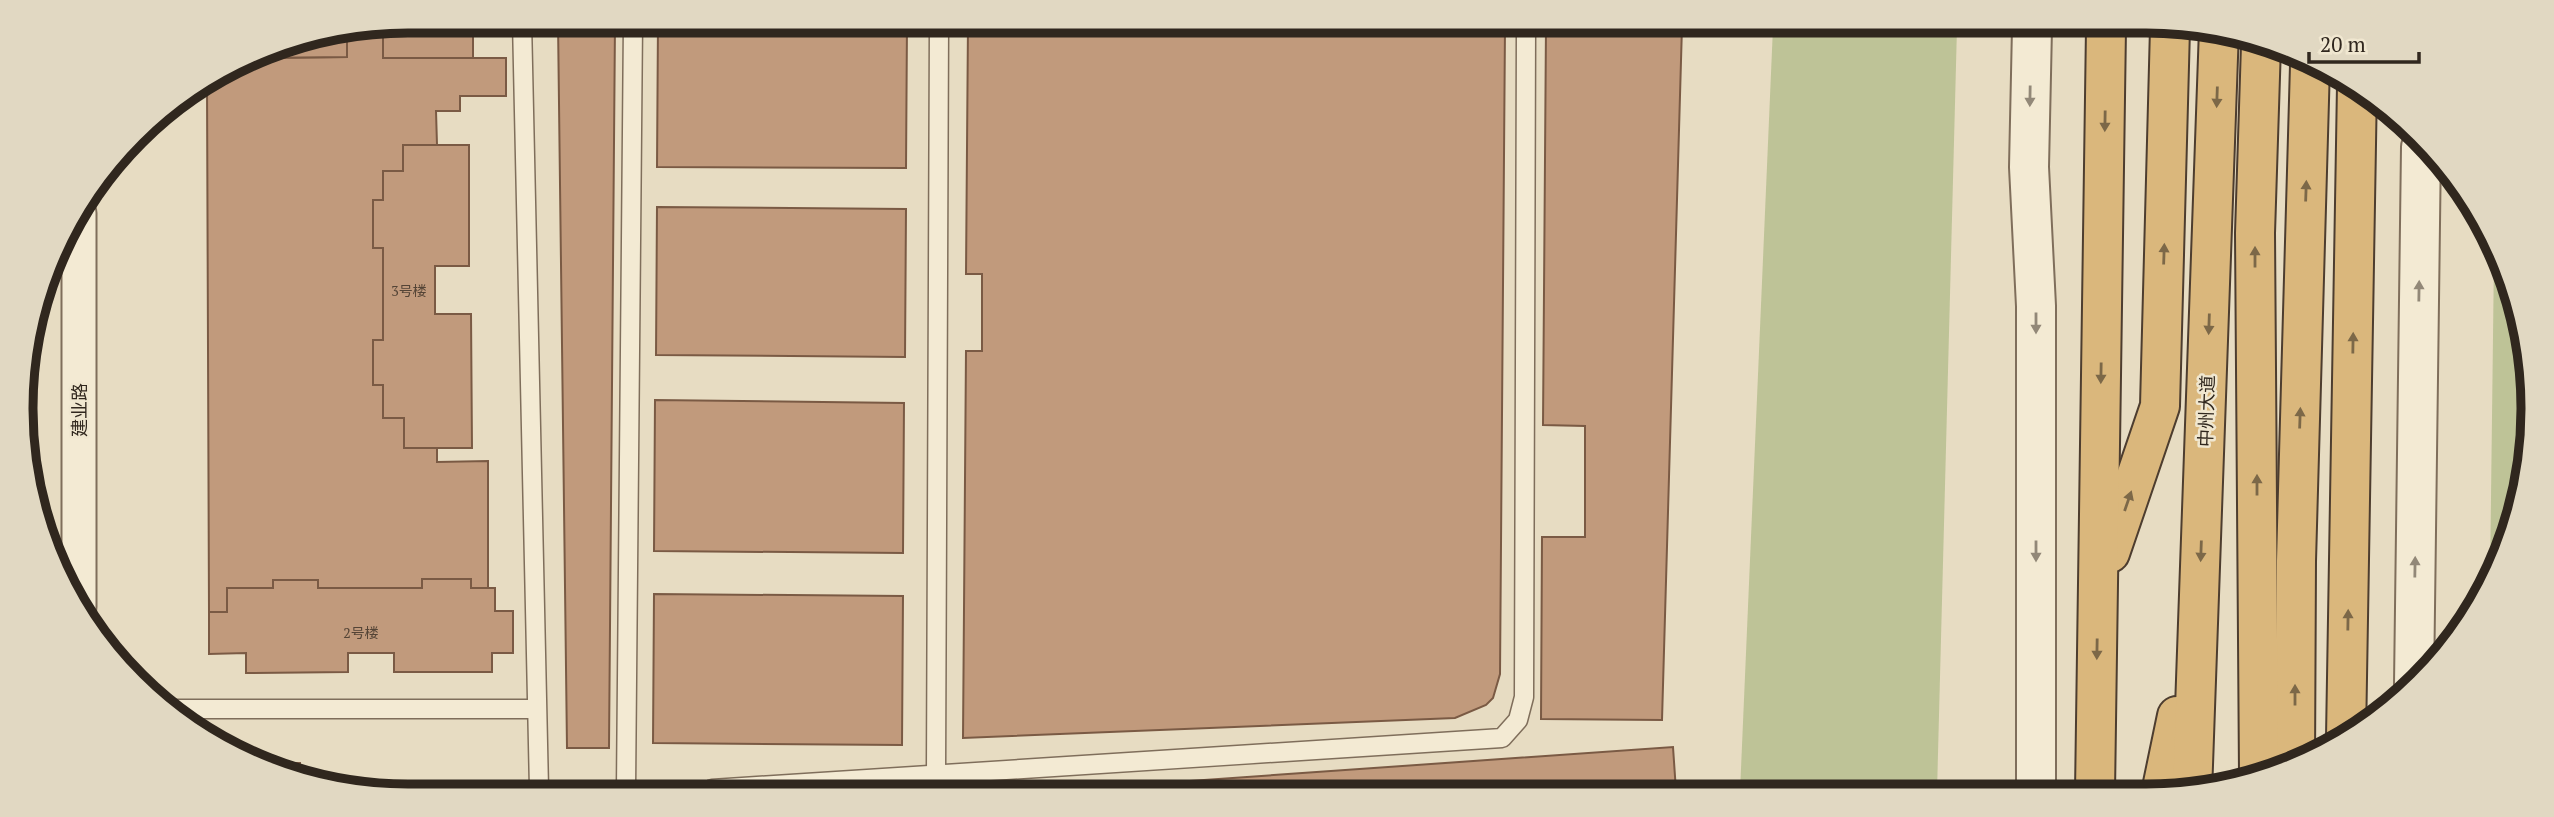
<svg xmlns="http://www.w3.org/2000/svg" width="2554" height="817" viewBox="0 0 2554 817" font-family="'PT Serif','Noto Sans SC',serif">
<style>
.green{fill:#bec397}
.building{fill:#c19a7c;stroke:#7a5a44;stroke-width:2}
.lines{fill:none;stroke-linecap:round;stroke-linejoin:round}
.service-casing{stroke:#7f6e5b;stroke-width:21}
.minor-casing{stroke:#7f6e5b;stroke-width:37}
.tertiary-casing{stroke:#7f6e5b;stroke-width:42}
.trunk-casing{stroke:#4d3d2f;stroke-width:42}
.service{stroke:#f3ead3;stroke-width:18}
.minor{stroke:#f3ead3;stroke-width:33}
.tertiary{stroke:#f3ead3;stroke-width:38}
.trunk{stroke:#dab77c;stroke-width:38}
.oneway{fill:#928878}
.oneway2{fill:#7c6848}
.labels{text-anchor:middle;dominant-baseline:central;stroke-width:5;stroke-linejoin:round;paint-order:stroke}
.number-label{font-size:14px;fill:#544436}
.street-label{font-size:18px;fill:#30271e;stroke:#f0e7d0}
.rim{fill:none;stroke:#30271e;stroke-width:9}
</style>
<rect width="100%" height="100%" fill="#e7dcc2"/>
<g class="green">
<polygon points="1773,27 1957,27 1937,792 1740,792"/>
<polygon points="2494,256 2526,333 2525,484 2490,578"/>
</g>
<g class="building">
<polygon points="408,21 497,21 497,29 473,29 473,58 383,58 383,29 366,29"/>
<polygon points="558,22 615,22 609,748 567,748"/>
<polygon points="658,22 907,23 906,168 657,167"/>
<polygon points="968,23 1505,26 1500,674 1493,698 1486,705 1455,718 963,738 966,351 982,351 982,274 966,274"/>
<polygon points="1546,26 1682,26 1662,720 1541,719 1542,537 1585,537 1585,426 1543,425"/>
<polygon points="366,29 383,29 383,58 506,58 506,96 460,96 460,111 436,111 437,145 403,145 403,171 383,171 383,200 373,200 373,245 383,248 383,340 373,340 373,385 383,385 383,418 404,418 404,448 437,448 437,462 488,461 488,588 471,588 471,579 422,579 422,588 318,588 318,580 273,580 273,588 227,588 227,612 209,612 207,84 249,58 347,57 347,33"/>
<polygon points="347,33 347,57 249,58 261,50"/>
<polygon points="403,145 469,145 469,266 435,266 435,314 471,314 472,448 404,448 404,418 383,418 383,385 373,385 373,340 383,340 383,248 373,248 373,200 383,200 383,171 403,171"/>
<polygon points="657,207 906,209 905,357 656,355"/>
<polygon points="655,400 904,403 903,553 654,551"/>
<polygon points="422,579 471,579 471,588 495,588 495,611 513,611 513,653 492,653 492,672 394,672 394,653 348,653 348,672 246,673 246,653 209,654 209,612 227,612 227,588 273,588 273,580 318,580 318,588 422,588"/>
<polygon points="654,594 903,596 902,745 653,743"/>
<polygon points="1673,747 1676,791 1061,790"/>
<polygon points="272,763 300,763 300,775"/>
</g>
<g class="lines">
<defs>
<g id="service">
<polyline points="522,21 539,789"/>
<polyline points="171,709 536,709"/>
<polyline points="936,775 939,23"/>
<polyline points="626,789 633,22"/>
<polyline points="712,789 1502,738 1518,720 1524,697 1526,26"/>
</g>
<polyline id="minor" points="79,607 79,213"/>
<g id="tertiary">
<polyline points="2032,28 2029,167 2036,306 2036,792"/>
<polyline points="2414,685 2421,147"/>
</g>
<g id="trunk">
<polyline points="2110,553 2160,406 2170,28"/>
<polyline points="2346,737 2357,85"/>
<polyline points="2295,763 2296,561 2310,65"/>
<polyline points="2259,774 2255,233 2261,45"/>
<polyline points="2095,792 2106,28"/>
<polyline points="2161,793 2177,716"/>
<polyline points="2192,793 2219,29"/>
</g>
</defs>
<use href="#service" class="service-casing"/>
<use href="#minor" class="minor-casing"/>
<use href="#tertiary" class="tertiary-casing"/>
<use href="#trunk" class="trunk-casing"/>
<use href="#service" class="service"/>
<use href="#minor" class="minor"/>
<use href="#tertiary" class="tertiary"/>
<use href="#trunk" class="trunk"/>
</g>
<defs><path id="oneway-solid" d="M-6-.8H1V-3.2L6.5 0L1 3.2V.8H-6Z" transform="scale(1.75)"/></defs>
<g class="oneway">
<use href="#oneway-solid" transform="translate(2030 96) rotate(91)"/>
<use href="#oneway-solid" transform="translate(2419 291) rotate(-89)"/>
<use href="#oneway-solid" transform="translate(2036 323) rotate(90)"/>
<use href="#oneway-solid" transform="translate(2036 551) rotate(90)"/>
<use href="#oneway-solid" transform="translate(2415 567) rotate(-89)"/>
</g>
<g class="oneway2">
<use href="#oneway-solid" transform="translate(2217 97) rotate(92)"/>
<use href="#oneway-solid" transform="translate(2105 121) rotate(91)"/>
<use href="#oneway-solid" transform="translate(2306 191) rotate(-88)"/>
<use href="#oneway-solid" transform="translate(2164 254) rotate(-88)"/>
<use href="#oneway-solid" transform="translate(2255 257) rotate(-90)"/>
<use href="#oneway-solid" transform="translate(2209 324) rotate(92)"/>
<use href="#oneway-solid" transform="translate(2353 343) rotate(-89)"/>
<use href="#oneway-solid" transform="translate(2101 373) rotate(91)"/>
<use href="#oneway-solid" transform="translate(2300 418) rotate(-88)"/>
<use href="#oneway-solid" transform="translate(2257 485) rotate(-90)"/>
<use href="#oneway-solid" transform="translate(2128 501) rotate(-71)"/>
<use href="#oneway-solid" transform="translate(2201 551) rotate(92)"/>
<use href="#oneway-solid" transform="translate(2348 620) rotate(-89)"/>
<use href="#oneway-solid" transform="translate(2097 649) rotate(91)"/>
<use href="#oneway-solid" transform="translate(2295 695) rotate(-90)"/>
</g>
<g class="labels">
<g class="number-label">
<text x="409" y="290">3号楼</text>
<text x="361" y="632">2号楼</text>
</g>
<g class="street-label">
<text transform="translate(79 410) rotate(-90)">建业路</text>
<text transform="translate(2206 411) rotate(-88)">中州大道</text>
</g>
</g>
<path d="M0 0H2554V817H0ZM408 33H2146A375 375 0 0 1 2521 408V409A375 375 0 0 1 2146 784H408A375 375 0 0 1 33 409V408A375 375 0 0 1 408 33Z" fill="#e1d8c2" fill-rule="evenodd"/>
<path class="rim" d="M408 33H2146A375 375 0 0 1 2521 408V409A375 375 0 0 1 2146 784H408A375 375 0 0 1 33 409V408A375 375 0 0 1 408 33Z"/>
<path d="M2309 52v10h110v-10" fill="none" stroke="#30271e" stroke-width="3.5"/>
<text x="2320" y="52" font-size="21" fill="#30271e" stroke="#f0e7d0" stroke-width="5" paint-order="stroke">20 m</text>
</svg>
